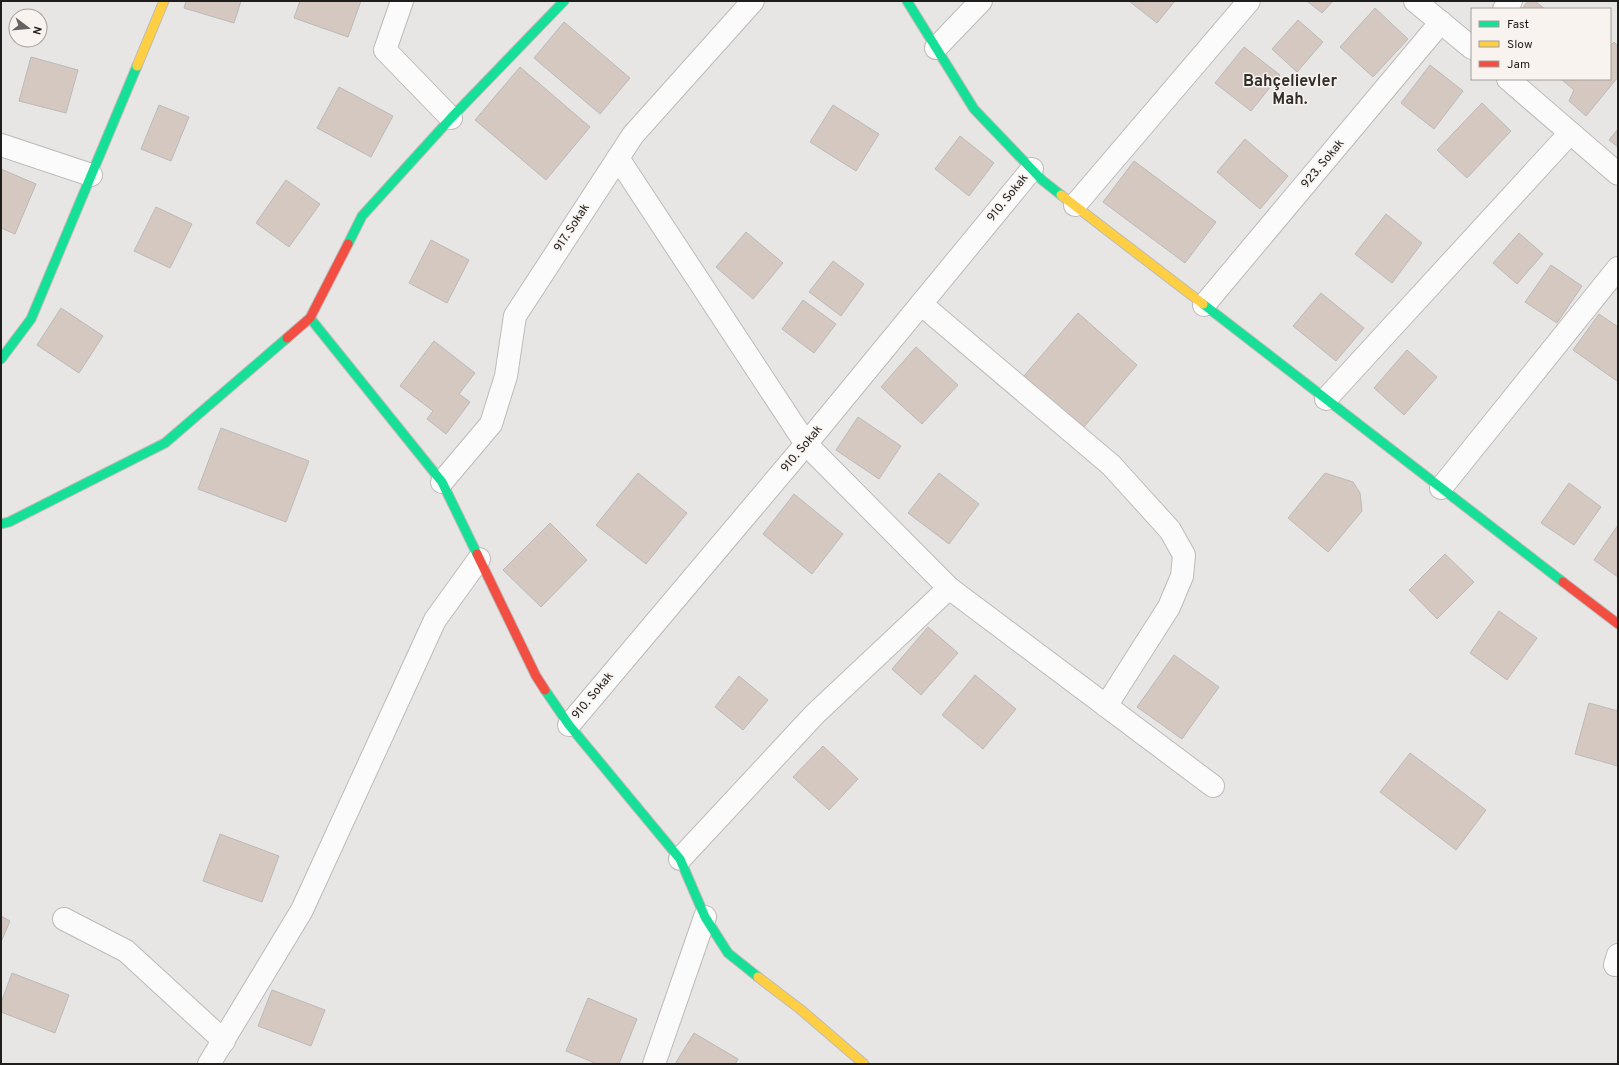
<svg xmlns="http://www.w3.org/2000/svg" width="1619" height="1065" viewBox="0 0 1619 1065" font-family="Overpass,sans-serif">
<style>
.building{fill:#d4c8c1;stroke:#bbbab9}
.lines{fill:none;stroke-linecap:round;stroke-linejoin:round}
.street-casing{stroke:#bdbbb9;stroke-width:24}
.fast-casing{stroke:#bdbbb9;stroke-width:11}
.slow-casing{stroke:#bdbbb9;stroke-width:11}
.jam-casing{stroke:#bdbbb9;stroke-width:11}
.street{stroke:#fcfbfb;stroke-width:22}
.fast{stroke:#16e098;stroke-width:9}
.slow{stroke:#ffcf43;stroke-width:9}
.jam{stroke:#f24e42;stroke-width:9}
.labels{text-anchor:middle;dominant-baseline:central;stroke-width:3;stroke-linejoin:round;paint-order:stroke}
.street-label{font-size:12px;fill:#201e1d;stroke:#f8f3ef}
.district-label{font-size:16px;font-weight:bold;fill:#322e2b;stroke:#f8f3ef}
</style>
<rect width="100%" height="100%" fill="#e8e6e4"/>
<g class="building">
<polygon points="186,1 241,1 234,23 184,8"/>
<polygon points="300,1 361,1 348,37 294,18"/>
<polygon points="1129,1 1175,1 1157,23"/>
<polygon points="1307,1 1333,1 1322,13"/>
<polygon points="1528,1 1535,1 1545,9 1522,9"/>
<polygon points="1375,8 1408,39 1373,77 1340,47"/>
<polygon points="1298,20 1323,42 1297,72 1272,49"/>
<polygon points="564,22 630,78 600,114 534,58"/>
<polygon points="1614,42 1618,46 1618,77 1586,116 1569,101 1574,90 1561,79 1610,79 1610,46"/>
<polygon points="1244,47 1280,75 1251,111 1215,83"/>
<polygon points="31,57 78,70 66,113 19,101"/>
<polygon points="1430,65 1463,91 1434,129 1401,103"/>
<polygon points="520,67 590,127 546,180 475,120"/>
<polygon points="339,87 393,116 371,157 317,128"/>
<polygon points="1482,103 1511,131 1467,178 1437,150"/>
<polygon points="159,105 189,117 171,161 141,149"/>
<polygon points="833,105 879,134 856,171 810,142"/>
<polygon points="1618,129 1618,147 1609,140"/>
<polygon points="960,136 994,163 969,196 935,169"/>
<polygon points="1245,139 1288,176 1260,209 1217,172"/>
<polygon points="1134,161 1216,222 1185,263 1103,202"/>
<polygon points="1,169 36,184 15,234 1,228"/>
<polygon points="286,180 320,204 289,247 256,223"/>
<polygon points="156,207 192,224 170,268 134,251"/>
<polygon points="1386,214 1422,243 1392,283 1355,254"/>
<polygon points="746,232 783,263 753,299 716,267"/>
<polygon points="1519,233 1543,254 1517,284 1493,263"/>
<polygon points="431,240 469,260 447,303 409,283"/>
<polygon points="833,261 864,284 841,316 809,292"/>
<polygon points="1551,265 1582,286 1557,323 1525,302"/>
<polygon points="1321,293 1364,328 1336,361 1293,326"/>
<polygon points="803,300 836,324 814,353 782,329"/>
<polygon points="61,308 103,336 79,373 37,345"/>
<polygon points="1078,313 1137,365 1083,428 1024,376"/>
<polygon points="1599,314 1618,327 1618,379 1617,381 1573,350"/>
<polygon points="434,341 475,373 459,394 470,402 446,434 427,419 433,411 400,386"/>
<polygon points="916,347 958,385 922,424 881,387"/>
<polygon points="1407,350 1437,377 1404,415 1374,388"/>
<polygon points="858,417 901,446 879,479 836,450"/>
<polygon points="221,428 309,461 286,522 198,489"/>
<polygon points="638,473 687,513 646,564 596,525"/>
<polygon points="939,473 979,504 949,544 908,513"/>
<polygon points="1325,473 1353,482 1360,493 1362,511 1328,552 1288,518"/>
<polygon points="1569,483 1601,507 1574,545 1541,523"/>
<polygon points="794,494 843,534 812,574 763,534"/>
<polygon points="550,523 587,560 541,607 503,570"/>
<polygon points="1618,525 1618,577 1594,560"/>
<polygon points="1445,554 1474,582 1437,619 1409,590"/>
<polygon points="1499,611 1537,638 1507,680 1470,653"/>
<polygon points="928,627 958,653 921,695 892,669"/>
<polygon points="1174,655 1219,687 1182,739 1137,707"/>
<polygon points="975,675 1016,709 983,749 942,715"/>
<polygon points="739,676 768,700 743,730 715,707"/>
<polygon points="1589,703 1618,711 1618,766 1575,754"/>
<polygon points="823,746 858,779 829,810 793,777"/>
<polygon points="1410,753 1486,810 1456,850 1380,792"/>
<polygon points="220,834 279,856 262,902 203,881"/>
<polygon points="1,916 10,921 1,942"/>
<polygon points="12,973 69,995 55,1033 1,1012 1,1003"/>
<polygon points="272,990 325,1010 311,1046 258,1026"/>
<polygon points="588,998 637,1019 619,1064 597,1064 566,1051"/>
<polygon points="694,1033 738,1059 735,1064 675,1064"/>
</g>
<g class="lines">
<defs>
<g id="street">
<polyline points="402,1 385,50 451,118"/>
<polyline points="1415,1 1472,48"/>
<polyline points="1504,9 1511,1"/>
<polyline points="936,48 981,1"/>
<polyline points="1508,79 1618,174"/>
<polyline points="1,145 91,175"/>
<polyline points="618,158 806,444 949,588 1213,786"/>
<polyline points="1075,205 1249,1"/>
<polyline points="921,304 1111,465 1170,530 1184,555 1182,576 1169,607 1106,706"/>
<polyline points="1204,305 1441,22"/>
<polyline points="1326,399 1570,133"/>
<polyline points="442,482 491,424 506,376 515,316 633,135 753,1"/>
<polyline points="1441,488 1618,268"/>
<polyline points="569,725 806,444 1032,169"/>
<polyline points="680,859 815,714 949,588"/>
<polyline points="64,919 126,951 224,1041"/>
<polyline points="1615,965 1618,955"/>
<polyline points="209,1064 302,910 435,620 479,559"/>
<polyline points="654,1064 705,917"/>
</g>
<g id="fast">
<polyline points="907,1 974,109 1042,180 1061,195"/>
<polyline points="348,244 362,216 451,118 564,1"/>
<polyline points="1203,304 1563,582"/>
<polyline points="310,318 442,482 477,554"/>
<polyline points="1,359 31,319 137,66"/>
<polyline points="1,524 9,522 165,443 287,338"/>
<polyline points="545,690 569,725 680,859 705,917 728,953 758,977"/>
</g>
<g id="slow">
<polyline points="137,66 164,1"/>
<polyline points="1061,195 1203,304"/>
<polyline points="758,977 800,1009 864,1064"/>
</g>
<g id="jam">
<polyline points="287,338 310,318 348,244"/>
<polyline points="477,554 536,676 545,690"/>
<polyline points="1563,582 1618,624"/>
</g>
</defs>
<use href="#street" class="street-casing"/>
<use href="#fast" class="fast-casing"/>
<use href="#slow" class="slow-casing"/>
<use href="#jam" class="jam-casing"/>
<use href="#street" class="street"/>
<use href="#fast" class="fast"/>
<use href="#slow" class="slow"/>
<use href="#jam" class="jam"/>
</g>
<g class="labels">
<g class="street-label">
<text transform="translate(1323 164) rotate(-50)">923. Sokak</text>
<text transform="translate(1008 198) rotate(-51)">910. Sokak</text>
<text transform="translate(572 228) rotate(-57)">917. Sokak</text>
<text transform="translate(802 449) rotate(-50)">910. Sokak</text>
<text transform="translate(593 696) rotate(-50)">910. Sokak</text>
</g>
<g class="district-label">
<text x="1290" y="82">Bahçelievler<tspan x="1290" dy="18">Mah.</tspan></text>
</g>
</g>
<rect width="1619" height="1065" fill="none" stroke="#201e1d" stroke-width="4"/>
<rect x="1471" y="8" width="140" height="72" fill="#f8f3ef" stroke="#a29e9b"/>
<rect x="1479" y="21" width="20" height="6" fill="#16e098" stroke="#a29e9b"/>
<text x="1507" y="28" font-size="12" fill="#201e1d">Fast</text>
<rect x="1479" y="41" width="20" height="6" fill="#ffcf43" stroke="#a29e9b"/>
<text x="1507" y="48" font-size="12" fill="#201e1d">Slow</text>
<rect x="1479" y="61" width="20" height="6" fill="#f24e42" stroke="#a29e9b"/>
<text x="1507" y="68" font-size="12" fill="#201e1d">Jam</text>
<g transform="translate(28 28) rotate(106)"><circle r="19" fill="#f8f3ef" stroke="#a29e9b"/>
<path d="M0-3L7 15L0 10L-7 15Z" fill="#666463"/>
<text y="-6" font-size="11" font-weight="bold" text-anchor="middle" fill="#201e1d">N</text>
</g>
</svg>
